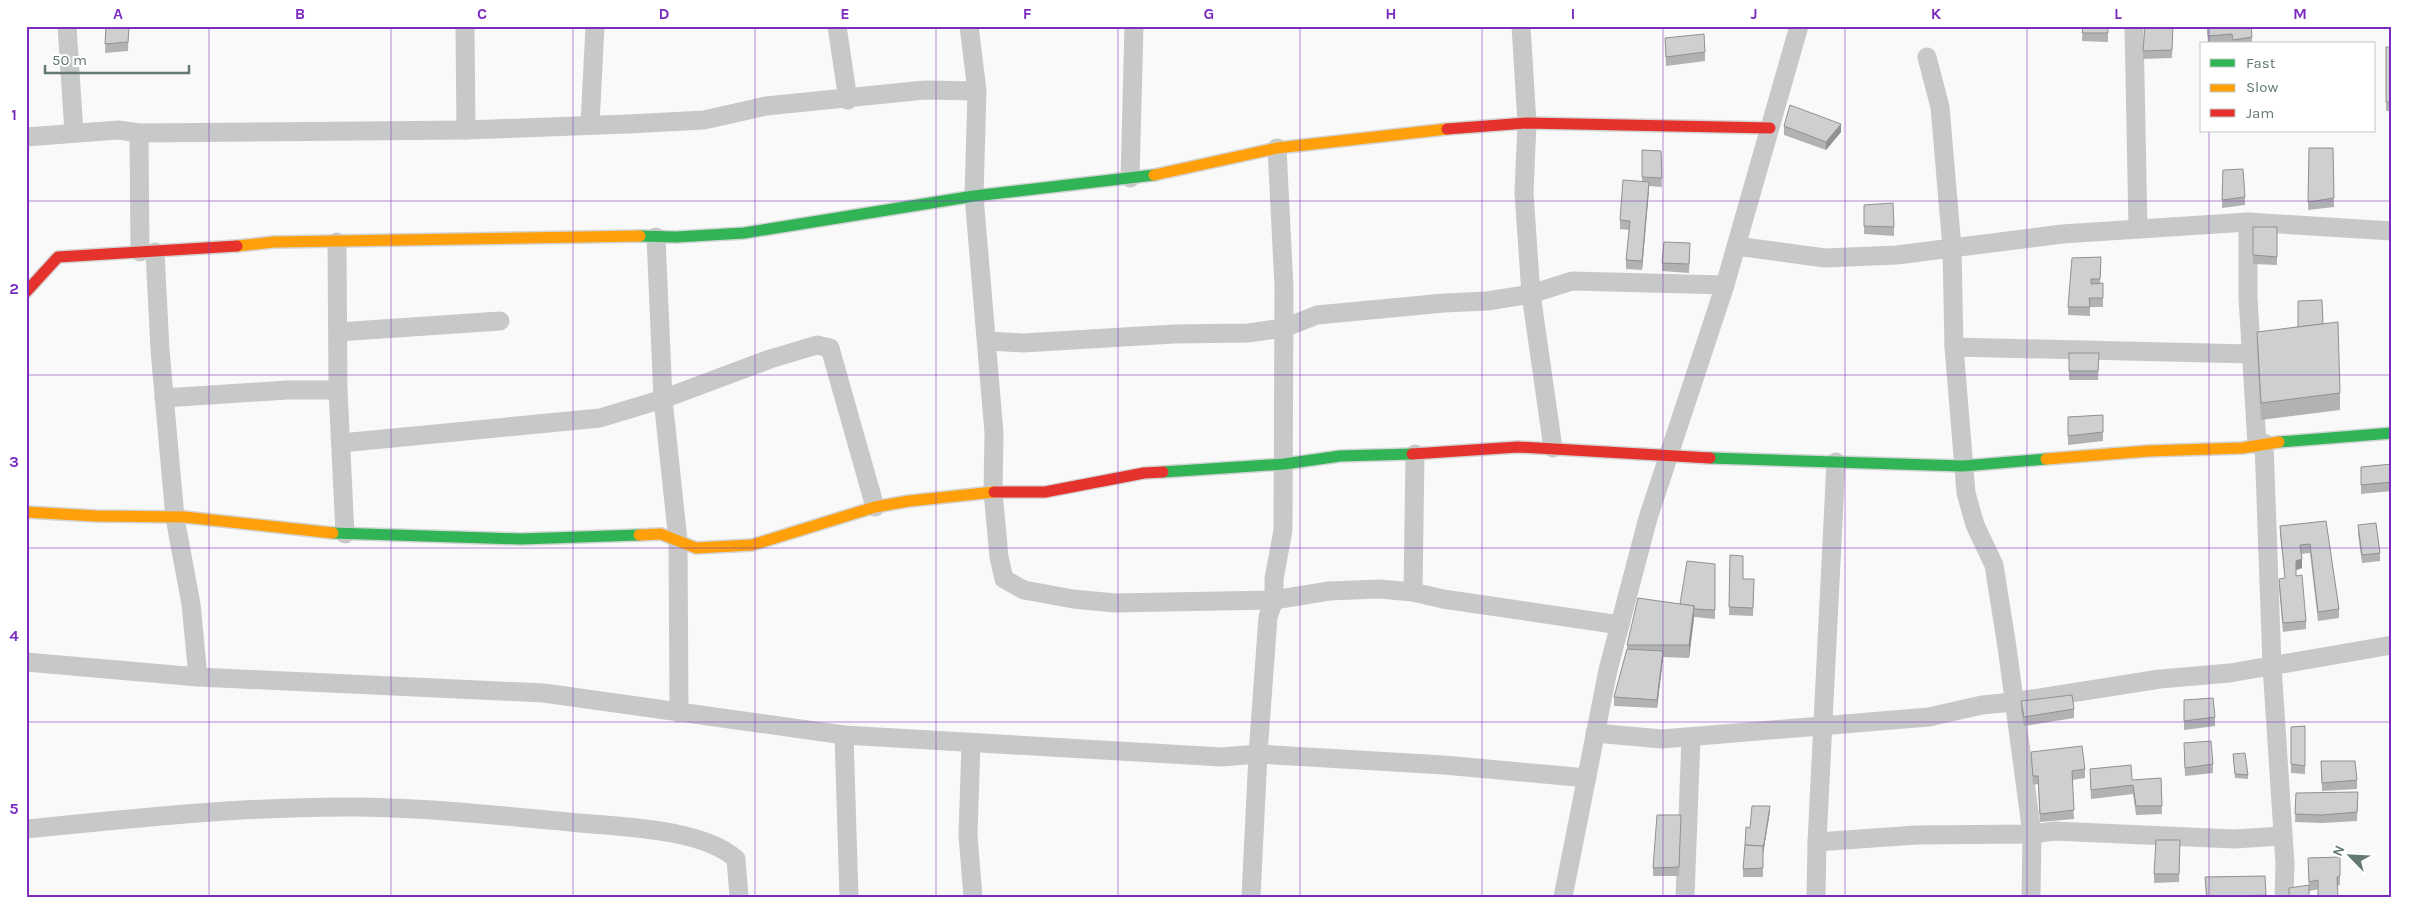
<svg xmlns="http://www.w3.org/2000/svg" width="2418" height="923" viewBox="0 0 2418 923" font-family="Karla,sans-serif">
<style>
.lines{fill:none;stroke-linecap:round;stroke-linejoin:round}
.fast-casing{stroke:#d2d5d4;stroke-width:14}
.slow-casing{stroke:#d2d5d4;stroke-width:14}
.jam-casing{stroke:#d2d5d4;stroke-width:14}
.street{stroke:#c7c9c8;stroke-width:19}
.fast{stroke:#30b455;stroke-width:11}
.slow{stroke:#ff9f0a;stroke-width:11}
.jam{stroke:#e5322d;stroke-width:11}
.wall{fill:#b0b3b2}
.shaded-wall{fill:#909291}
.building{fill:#cdd0cf;stroke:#909291}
.grid{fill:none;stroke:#7b2cbf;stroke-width:1;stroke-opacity:0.55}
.neatline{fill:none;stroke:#7b2cbf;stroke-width:2}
.grid-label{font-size:16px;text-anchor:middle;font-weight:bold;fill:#7b2cbf}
</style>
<rect width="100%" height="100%" fill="#f9f9f9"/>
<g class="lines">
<defs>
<g id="fast">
<polyline points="640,236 676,237 744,233 974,196 1154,175"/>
<polyline points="2279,442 2392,433"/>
<polyline points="1710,458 1963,466 2046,459"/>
<polyline points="1163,472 1284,464 1340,456 1412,454"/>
<polyline points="333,533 521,539 639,535"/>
</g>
<g id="slow">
<polyline points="1154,175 1277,148 1447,129"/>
<polyline points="237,246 274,242 640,236"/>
<polyline points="2046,459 2148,451 2242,448 2279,442"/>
<polyline points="26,512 96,516 184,517 333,533"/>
<polyline points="639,535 661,534 696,548 752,545 875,507 909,501 994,492"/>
</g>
<g id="jam">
<polyline points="1447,129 1527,123 1770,128"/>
<polyline points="26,292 58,257 237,246"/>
<polyline points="1412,454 1518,447 1710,458"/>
<polyline points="994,492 1045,492 1144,473 1163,472"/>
</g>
</defs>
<use href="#fast" class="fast-casing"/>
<use href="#slow" class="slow-casing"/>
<use href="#jam" class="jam-casing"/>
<g class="street">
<polyline points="67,26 74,133"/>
<polyline points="465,26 466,130"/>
<polyline points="837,26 848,100"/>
<polyline points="969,26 977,91 974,196 994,433 993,492 999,557 1004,579 1024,590 1073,599 1115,603 1274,600 1329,591 1379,589 1413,592 1443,599 1620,625"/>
<polyline points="1521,26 1527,123 1524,193 1531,294 1553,448"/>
<polyline points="2134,26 2138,229"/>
<polyline points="1927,57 1940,107 1952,248 1954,347 1966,493 1975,525 1994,565 2007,647 2032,834 2031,897"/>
<polyline points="590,124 595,26"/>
<polyline points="139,133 140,252"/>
<polyline points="26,137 118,130 139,133 466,130 628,124 704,120 766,106 925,90 977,91"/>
<polyline points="1130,178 1134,26"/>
<polyline points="2248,222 2248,298 2257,445"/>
<polyline points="656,237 663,399 678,541 679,713"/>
<polyline points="337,242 338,390 345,534"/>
<polyline points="1736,246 1825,258 1897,255 2062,234 2248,222 2392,231"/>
<polyline points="155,252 160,350 175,518 191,604 198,677"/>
<polyline points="338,332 500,321"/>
<polyline points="988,341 1023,343 1174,334 1248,333 1284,328 1317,315 1444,303 1487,301 1531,294 1572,281 1725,285"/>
<polyline points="1954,347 2251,354"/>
<polyline points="164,398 287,390 338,390"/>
<polyline points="341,443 600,418 663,399 770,359 817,345 830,348 875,507"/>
<polyline points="2264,443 2272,666 2285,864 2284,897"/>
<polyline points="1413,592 1415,454"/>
<polyline points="26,662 198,677 544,693 844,735 1222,757 1258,754 1444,765 1587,778"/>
<polyline points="1595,733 1662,739 1929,717 1982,705 2013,702 2160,679 2230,673 2392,645"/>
<polyline points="844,735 849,897"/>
<polyline points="971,743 968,835 973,897"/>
<path d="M 26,829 C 136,818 247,806 358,807 C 432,808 506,816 580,823 C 624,827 703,829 736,859 L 739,897"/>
<polyline points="1817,842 1916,835 2032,834 2054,831 2234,839 2282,836"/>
<polyline points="1251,897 1258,754 1268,617 1274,600 1274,579 1283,530 1284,287 1277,148"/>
<polyline points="1563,897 1608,670 1648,518 1725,285 1799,26"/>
<polyline points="1685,897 1691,737"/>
<polyline points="1816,897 1817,842 1836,462"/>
</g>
<use href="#fast" class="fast"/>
<use href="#slow" class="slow"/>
<use href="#jam" class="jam"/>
</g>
<g class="wall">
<polygon points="106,26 129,26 128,51 105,53"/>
<polygon points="2083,26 2108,26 2108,42 2082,41"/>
<polygon points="2173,26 2172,58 2143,59 2143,51"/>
<polygon points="2207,26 2252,37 2252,44 2232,44 2232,42 2208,44"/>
<polygon points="1665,38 1705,52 1705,61 1666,66"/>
<polygon points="2392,47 2392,111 2386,111 2386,102"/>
<polygon points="1784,126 1841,132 1826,150 1784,135"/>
<polygon points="2309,148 2333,148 2334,207 2308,210"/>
<polygon points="1642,150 1661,151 1662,187 1649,186 1642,270 1626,269 1626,260 1629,230 1620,229 1620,220 1642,182"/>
<polygon points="2223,170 2245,197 2245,205 2222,208"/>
<polygon points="1864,205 1894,227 1894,236 1864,234"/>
<polygon points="2253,227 2277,257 2277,265 2253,264"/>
<polygon points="1690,251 1689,273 1662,271 1662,263"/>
<polygon points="2101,265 2100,283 2103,283 2103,307 2090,307 2090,316 2068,315 2068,307"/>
<polygon points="2323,324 2340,393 2340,410 2261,420 2257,349 2257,332"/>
<polygon points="2069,353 2099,362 2098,380 2069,380"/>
<polygon points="2103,415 2103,441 2068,445 2068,417"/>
<polygon points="2392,464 2392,491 2361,494 2361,467"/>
<polygon points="2326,521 2339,609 2339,618 2318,621 2310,553 2301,554 2302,568 2296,570 2296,576 2306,621 2306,629 2283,632 2279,588 2279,579 2285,578 2280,535 2280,526"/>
<polygon points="2358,525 2380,553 2380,561 2362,563 2358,534"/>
<polygon points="1730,555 1743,579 1754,579 1753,616 1729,615"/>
<polygon points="1715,564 1715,619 1694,617 1689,658 1663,657 1657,708 1614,706 1614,697 1627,649 1627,645 1680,604"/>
<polygon points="2184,700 2215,717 2215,726 2184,730"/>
<polygon points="2021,701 2074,709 2074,718 2024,726 2021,710"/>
<polygon points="2305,726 2305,774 2291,773 2291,727"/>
<polygon points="2184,751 2213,764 2213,773 2185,776"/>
<polygon points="2031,752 2085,769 2085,778 2072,780 2074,819 2040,822 2038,784 2033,785"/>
<polygon points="2233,754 2248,775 2248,779 2235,778"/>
<polygon points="2321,761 2357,780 2357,789 2322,791"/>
<polygon points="2090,769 2132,780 2161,778 2162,814 2136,815 2133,794 2091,799"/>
<polygon points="2296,793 2358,800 2357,821 2322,823 2295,822"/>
<polygon points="1770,811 1763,854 1763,877 1743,877 1743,869 1750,828"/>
<polygon points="1681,815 1679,876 1653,876 1653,868"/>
<polygon points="2180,848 2179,882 2154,883 2154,874"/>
<polygon points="2340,857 2340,885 2309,891 2308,858"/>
<polygon points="2265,876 2266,897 2206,897 2205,877"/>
</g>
<g class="shaded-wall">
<polygon points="1841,124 1841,132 1826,150 1826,142"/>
<polygon points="1649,182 1649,191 1642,270 1642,261"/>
<polygon points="2302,559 2302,568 2296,570 2296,561"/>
<polygon points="1694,606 1694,618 1689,658 1689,645"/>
<polygon points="1663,651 1663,659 1657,708 1657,700"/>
<polygon points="1770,806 1770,811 1763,854 1763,877 1763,846"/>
</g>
<g class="building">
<polygon points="106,26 129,26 128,42 105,44"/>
<polygon points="2083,26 2108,26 2108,33 2082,33"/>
<polygon points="2145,26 2173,26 2172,50 2143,51"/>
<polygon points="2208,26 2251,26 2252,37 2233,40 2232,34 2208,36"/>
<polygon points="1704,34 1705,52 1666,57 1665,38"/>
<rect x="2386" y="47" width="6" height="55"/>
<polygon points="1790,105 1841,124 1826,142 1784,126"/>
<polygon points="2309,148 2333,148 2334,198 2308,202"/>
<polygon points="1642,150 1661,151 1662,178 1642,177"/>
<polygon points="2243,169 2245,197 2222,200 2223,170"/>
<polygon points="1623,180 1649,182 1642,261 1626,260 1630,221 1620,220"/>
<polygon points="1893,203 1894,227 1864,226 1864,205"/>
<polygon points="2253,227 2277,227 2277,257 2253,255"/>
<polygon points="1664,242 1690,243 1689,264 1662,263"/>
<polygon points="2101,257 2100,279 2091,279 2091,284 2103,283 2103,298 2089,298 2090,307 2068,307 2072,258"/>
<polygon points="2322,300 2323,324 2298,327 2298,301"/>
<polygon points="2338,322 2340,393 2261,403 2257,332"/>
<polygon points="2069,353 2099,353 2098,371 2069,371"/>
<polygon points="2103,415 2103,432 2068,436 2068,417"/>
<polygon points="2392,464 2392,482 2361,485 2361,467"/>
<polygon points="2326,521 2339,609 2318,612 2310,544 2300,545 2302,559 2296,561 2296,576 2302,575 2306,621 2283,623 2279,579 2285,578 2280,526"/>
<polygon points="2376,523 2380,553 2362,555 2358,525"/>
<polygon points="1730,555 1743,556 1743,579 1754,579 1753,608 1729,607"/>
<polygon points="1687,561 1715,564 1715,610 1694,609 1694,606 1680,604"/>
<polygon points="1638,598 1694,606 1689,645 1627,645"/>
<polygon points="1627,649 1663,651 1657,700 1614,697"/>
<polygon points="2072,695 2074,709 2024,717 2021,701"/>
<polygon points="2213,698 2215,717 2184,721 2184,700"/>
<polygon points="2305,726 2305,766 2291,764 2291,727"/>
<polygon points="2211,741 2213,764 2185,768 2184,743"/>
<polygon points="2082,746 2085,769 2072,771 2074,810 2040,814 2038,776 2033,776 2031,752"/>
<polygon points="2245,753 2248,775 2235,774 2233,754"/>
<polygon points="2321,761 2355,761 2357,780 2322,783"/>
<polygon points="2131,765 2132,780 2161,778 2162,806 2136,806 2133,785 2091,790 2090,769"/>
<polygon points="2358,792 2357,812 2322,815 2295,814 2296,793"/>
<polygon points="1752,806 1770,806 1763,850 1763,846 1745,845 1746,827 1750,828"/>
<polygon points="1657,815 1681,815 1679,867 1653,868"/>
<polygon points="2156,840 2180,840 2179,874 2154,874"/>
<polygon points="1745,845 1763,846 1763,868 1743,869"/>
<polygon points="2340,857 2340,876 2337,877 2338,897 2318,897 2318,880 2309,882 2308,858"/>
<polygon points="2265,876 2266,895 2207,897 2205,877"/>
<polygon points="2309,885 2309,897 2289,897 2289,888"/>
</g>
<path class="grid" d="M 209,26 L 209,897M 391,26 L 391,897M 573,26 L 573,897M 755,26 L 755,897M 936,26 L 936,897M 1118,26 L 1118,897M 1300,26 L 1300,897M 1482,26 L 1482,897M 1663,26 L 1663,897M 1845,26 L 1845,897M 2027,26 L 2027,897M 2209,26 L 2209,44M 2209,131 L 2209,897M 26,201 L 2392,201M 26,375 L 2392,375M 26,548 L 2392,548M 26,722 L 2392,722"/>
<rect width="2418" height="923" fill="none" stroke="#ffffff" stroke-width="55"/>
<rect x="2200" y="42" width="175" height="90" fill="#ffffff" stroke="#c1c9c6"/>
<rect x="2210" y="59" width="25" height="8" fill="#30b455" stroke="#c1c9c6"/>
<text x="2246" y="68" font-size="15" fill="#637971">Fast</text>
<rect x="2210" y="84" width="25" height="8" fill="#ff9f0a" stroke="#c1c9c6"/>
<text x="2246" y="92" font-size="15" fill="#637971">Slow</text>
<rect x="2210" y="109" width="25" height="8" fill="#e5322d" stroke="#c1c9c6"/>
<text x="2246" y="118" font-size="15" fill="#637971">Jam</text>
<g transform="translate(2350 856) rotate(294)" stroke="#ffffff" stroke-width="4" paint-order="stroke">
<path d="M0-4L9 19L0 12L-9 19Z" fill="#637971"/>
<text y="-8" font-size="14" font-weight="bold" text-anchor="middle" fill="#637971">N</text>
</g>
<path d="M45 65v8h144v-8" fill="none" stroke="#637971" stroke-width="2.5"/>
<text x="52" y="65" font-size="15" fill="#637971" stroke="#ffffff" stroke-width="4" paint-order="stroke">50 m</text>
<rect x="28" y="28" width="2362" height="868" class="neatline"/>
<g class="grid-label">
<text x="118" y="19">A</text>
<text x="300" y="19">B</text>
<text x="482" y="19">C</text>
<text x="664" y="19">D</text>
<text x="845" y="19">E</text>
<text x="1027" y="19">F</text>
<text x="1209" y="19">G</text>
<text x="1391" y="19">H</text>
<text x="1573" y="19">I</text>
<text x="1754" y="19">J</text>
<text x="1936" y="19">K</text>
<text x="2118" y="19">L</text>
<text x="2300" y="19">M</text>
<text x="14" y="120">1</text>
<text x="14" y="294">2</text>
<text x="14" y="467">3</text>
<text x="14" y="641">4</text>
<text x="14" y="814">5</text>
</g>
</svg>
